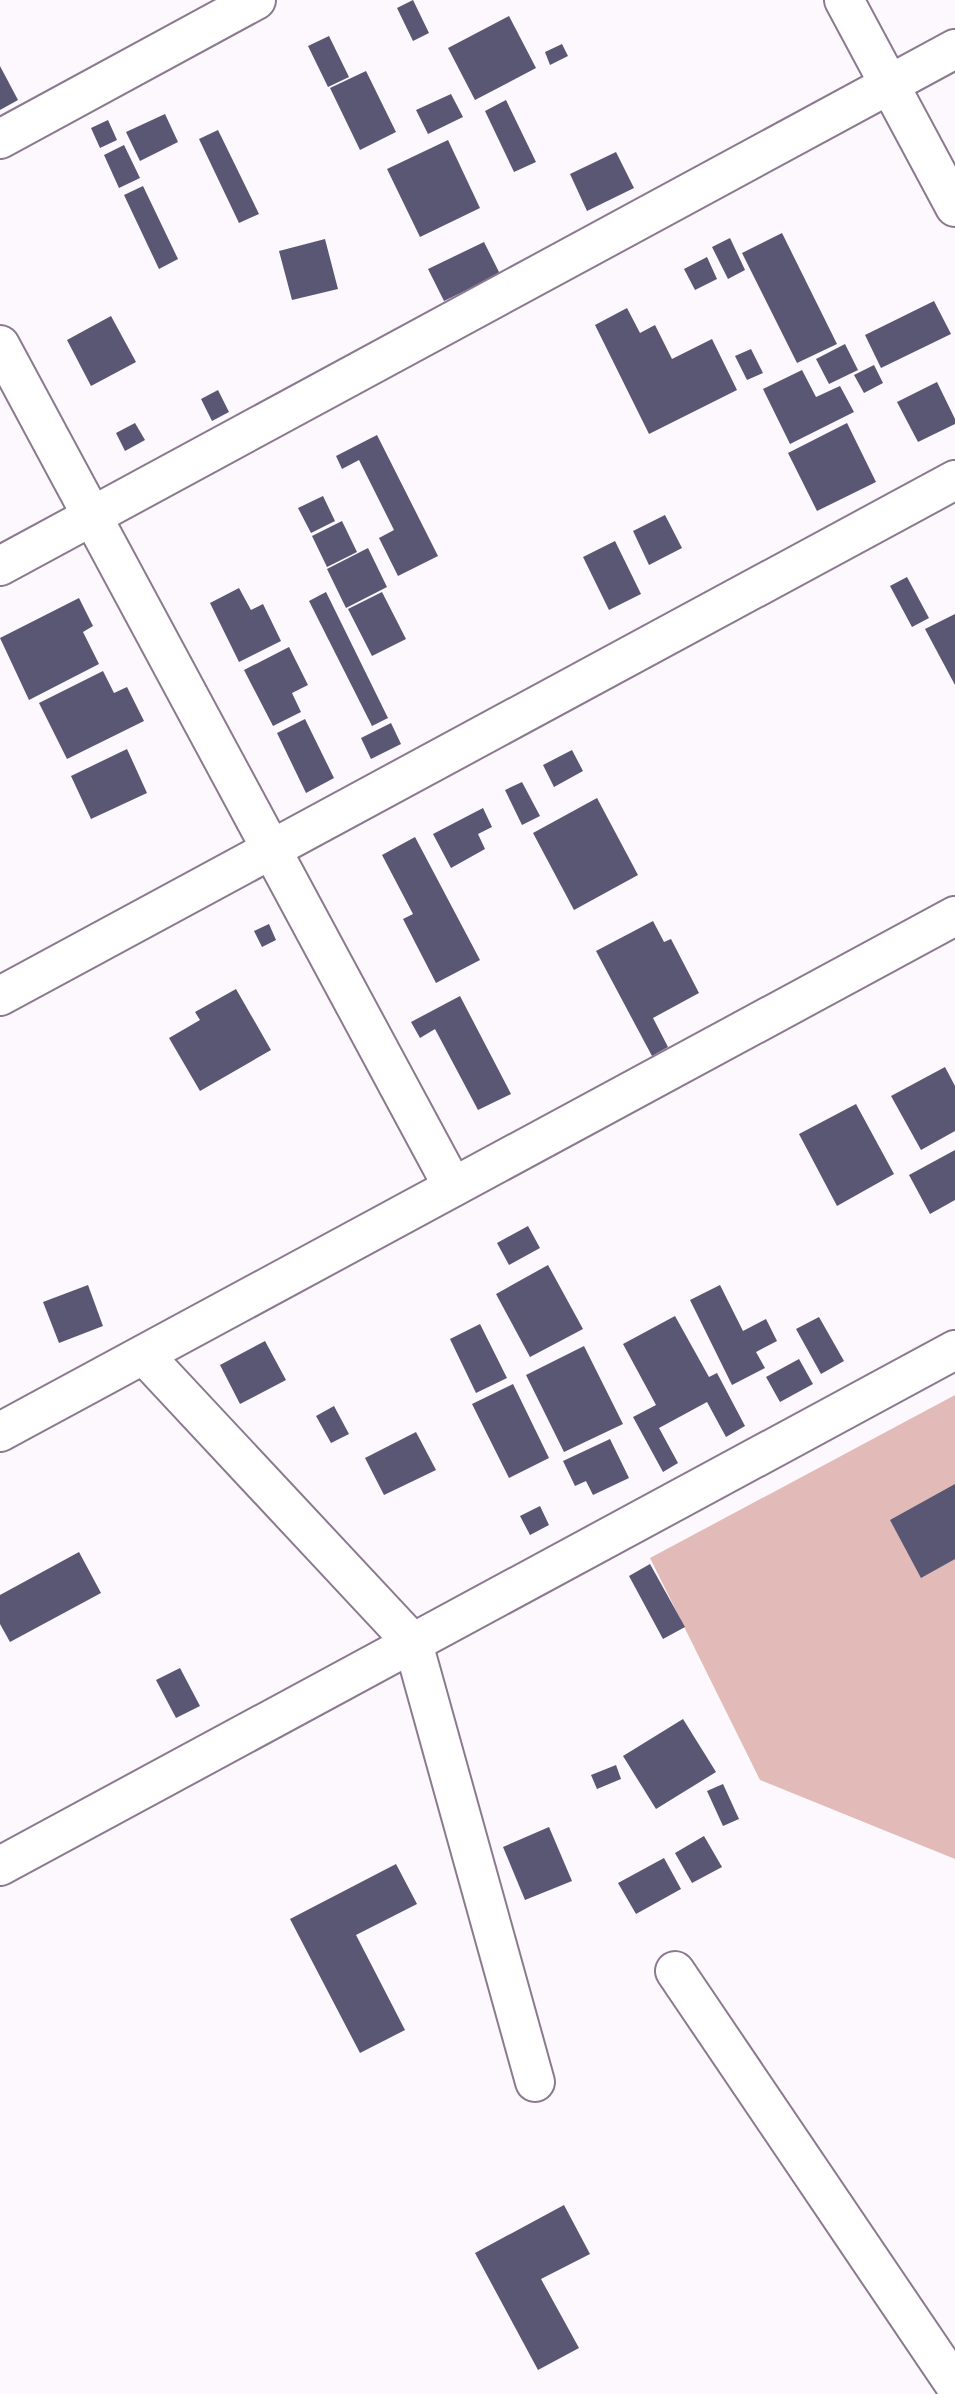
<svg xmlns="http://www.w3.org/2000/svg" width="955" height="2394" viewBox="0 0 955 2394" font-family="'Public Sans',sans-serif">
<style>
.green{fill:#e2bbb8}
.building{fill:#595774}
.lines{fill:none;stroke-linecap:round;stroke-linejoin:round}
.street-casing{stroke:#8b7990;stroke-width:42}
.street{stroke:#fff;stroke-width:38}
</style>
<rect width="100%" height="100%" fill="#fcf8fd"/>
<polygon class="green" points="955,1395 955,1859 760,1780 650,1558"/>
<g class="building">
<polygon points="413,0 429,33 413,41 397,8"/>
<polygon points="509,16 536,68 475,100 448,48"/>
<polygon points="329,36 349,77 328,87 308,46"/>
<polygon points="562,44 568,56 550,65 545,52"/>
<polygon points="0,66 18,100 0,110"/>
<polygon points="366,71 396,132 360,150 330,88"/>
<polygon points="451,94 463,117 428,134 416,110"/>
<polygon points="506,100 536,162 514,172 485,111"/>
<polygon points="165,114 178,142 140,161 126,132"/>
<polygon points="108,120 117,140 100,148 91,128"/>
<polygon points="218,130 259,214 239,223 199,139"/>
<polygon points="448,140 480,208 420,237 387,169"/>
<polygon points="124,145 140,178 119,188 104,155"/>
<polygon points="616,152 634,188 587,211 570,174"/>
<polygon points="143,186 178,259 159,269 124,195"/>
<polygon points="782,233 837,344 797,363 742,253"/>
<polygon points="730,238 745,270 728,279 712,247"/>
<polygon points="325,239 338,289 292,300 279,251"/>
<polygon points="484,242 500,274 444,301 428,269"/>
<polygon points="707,257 717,279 695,290 684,269"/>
<polygon points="934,301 951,334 881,368 865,335"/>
<polygon points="627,308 640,333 655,325 672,359 712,339 737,390 649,434 595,325"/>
<polygon points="111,316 136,362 91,386 67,340"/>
<polygon points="845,344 858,370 829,384 816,359"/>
<polygon points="751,349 763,373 747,380 735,356"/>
<polygon points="874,365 883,383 864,393 854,375"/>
<polygon points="802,370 816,397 840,386 854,412 790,444 763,389"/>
<polygon points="937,382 955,419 955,424 918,442 897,402"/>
<polygon points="218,390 229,412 212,421 201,399"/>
<polygon points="135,423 145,440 125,451 116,433"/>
<polygon points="847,423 876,482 817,511 788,453"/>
<polygon points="377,435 438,556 398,576 379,538 394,530 359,460 342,469 336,456"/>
<polygon points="323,496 335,521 311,533 298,508"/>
<polygon points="665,515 682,548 649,565 633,531"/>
<polygon points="342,521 357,552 327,567 312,536"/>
<polygon points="615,541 641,594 609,610 583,557"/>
<polygon points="368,548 387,587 346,608 327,569"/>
<polygon points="907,577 929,618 912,627 890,586"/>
<polygon points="239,588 251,610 263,604 281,641 239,662 210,603"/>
<polygon points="326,592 388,718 372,726 309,601"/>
<polygon points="382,592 406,639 372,656 348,609"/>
<polygon points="79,598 93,626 83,632 99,664 29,700 0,638"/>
<polygon points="955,614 955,685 925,629"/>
<polygon points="289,647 308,685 292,693 301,712 273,726 244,670"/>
<polygon points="103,671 114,693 127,687 144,721 67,759 39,703"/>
<polygon points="305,719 334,778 306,793 277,733"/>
<polygon points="391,723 401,744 371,759 361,738"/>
<polygon points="127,749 147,793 91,819 71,776"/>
<polygon points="572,750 583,771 554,787 543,765"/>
<polygon points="522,782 540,816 522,825 505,790"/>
<polygon points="597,798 638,875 574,910 533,833"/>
<polygon points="483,808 492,827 478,834 485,849 451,868 433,834"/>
<polygon points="415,837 480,960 436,983 403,919 413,914 382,855"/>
<polygon points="653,921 664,942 671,939 699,993 653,1018 668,1047 652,1056 596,951"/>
<polygon points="269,924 276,940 262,947 254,931"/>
<polygon points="236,989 271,1050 200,1091 169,1038 200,1020 195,1012"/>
<polygon points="460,996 511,1094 478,1110 435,1029 420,1038 411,1022"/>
<polygon points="945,1067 955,1086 955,1131 921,1150 891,1096"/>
<polygon points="856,1104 894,1174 837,1206 799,1134"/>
<polygon points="955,1150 955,1200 930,1214 909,1175"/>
<polygon points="528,1226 540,1248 509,1265 497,1243"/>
<polygon points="548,1265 583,1329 530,1357 496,1294"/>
<polygon points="88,1285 103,1326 59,1343 43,1302"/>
<polygon points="720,1285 743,1331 766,1319 777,1341 756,1352 765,1368 732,1385 690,1300"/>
<polygon points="675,1316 709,1377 717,1373 745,1426 726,1437 707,1402 659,1428 678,1463 663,1472 633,1417 656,1405 623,1344"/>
<polygon points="819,1317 844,1361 821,1374 796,1329"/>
<polygon points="480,1324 507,1378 476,1393 450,1339"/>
<polygon points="265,1341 286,1380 240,1404 220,1365"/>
<polygon points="584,1346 623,1424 564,1452 526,1375"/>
<polygon points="799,1359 813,1384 780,1402 766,1377"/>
<polygon points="513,1384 549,1458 509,1478 472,1404"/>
<polygon points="334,1406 349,1434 331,1443 316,1416"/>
<polygon points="416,1432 436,1470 384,1495 365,1458"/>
<polygon points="610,1439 629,1478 593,1495 586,1481 575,1486 563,1461"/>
<polygon points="955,1484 955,1559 921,1578 890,1520"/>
<polygon points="540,1506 549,1525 530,1535 520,1516"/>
<polygon points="79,1552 101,1593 10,1642 0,1624 0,1595"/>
<polygon points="650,1564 685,1627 663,1639 629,1576"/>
<polygon points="180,1668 200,1706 176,1718 156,1680"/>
<polygon points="683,1719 716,1772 656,1809 623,1756"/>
<polygon points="616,1765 621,1779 597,1789 591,1775"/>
<polygon points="723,1784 739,1819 723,1826 707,1791"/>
<polygon points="549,1827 572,1881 525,1900 503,1847"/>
<polygon points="704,1836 722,1867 692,1883 675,1853"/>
<polygon points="664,1858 681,1889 636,1914 618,1883"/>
<polygon points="396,1864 417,1904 356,1935 405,2030 360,2053 290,1919"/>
<polygon points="564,2205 590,2254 541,2279 579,2348 538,2370 475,2253"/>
</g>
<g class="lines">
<defs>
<g id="street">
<polyline points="844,0 955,207"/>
<polyline points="0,139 256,0"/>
<polyline points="0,345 453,1187"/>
<polyline points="0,566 955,49"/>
<polyline points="0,996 955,480"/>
<polyline points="144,1355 413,1643 535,2082"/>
<polyline points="0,1432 955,916"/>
<polyline points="0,1866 955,1350"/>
<polyline points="675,1971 955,2385"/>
</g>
</defs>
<use href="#street" class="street-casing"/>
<use href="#street" class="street"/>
</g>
</svg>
